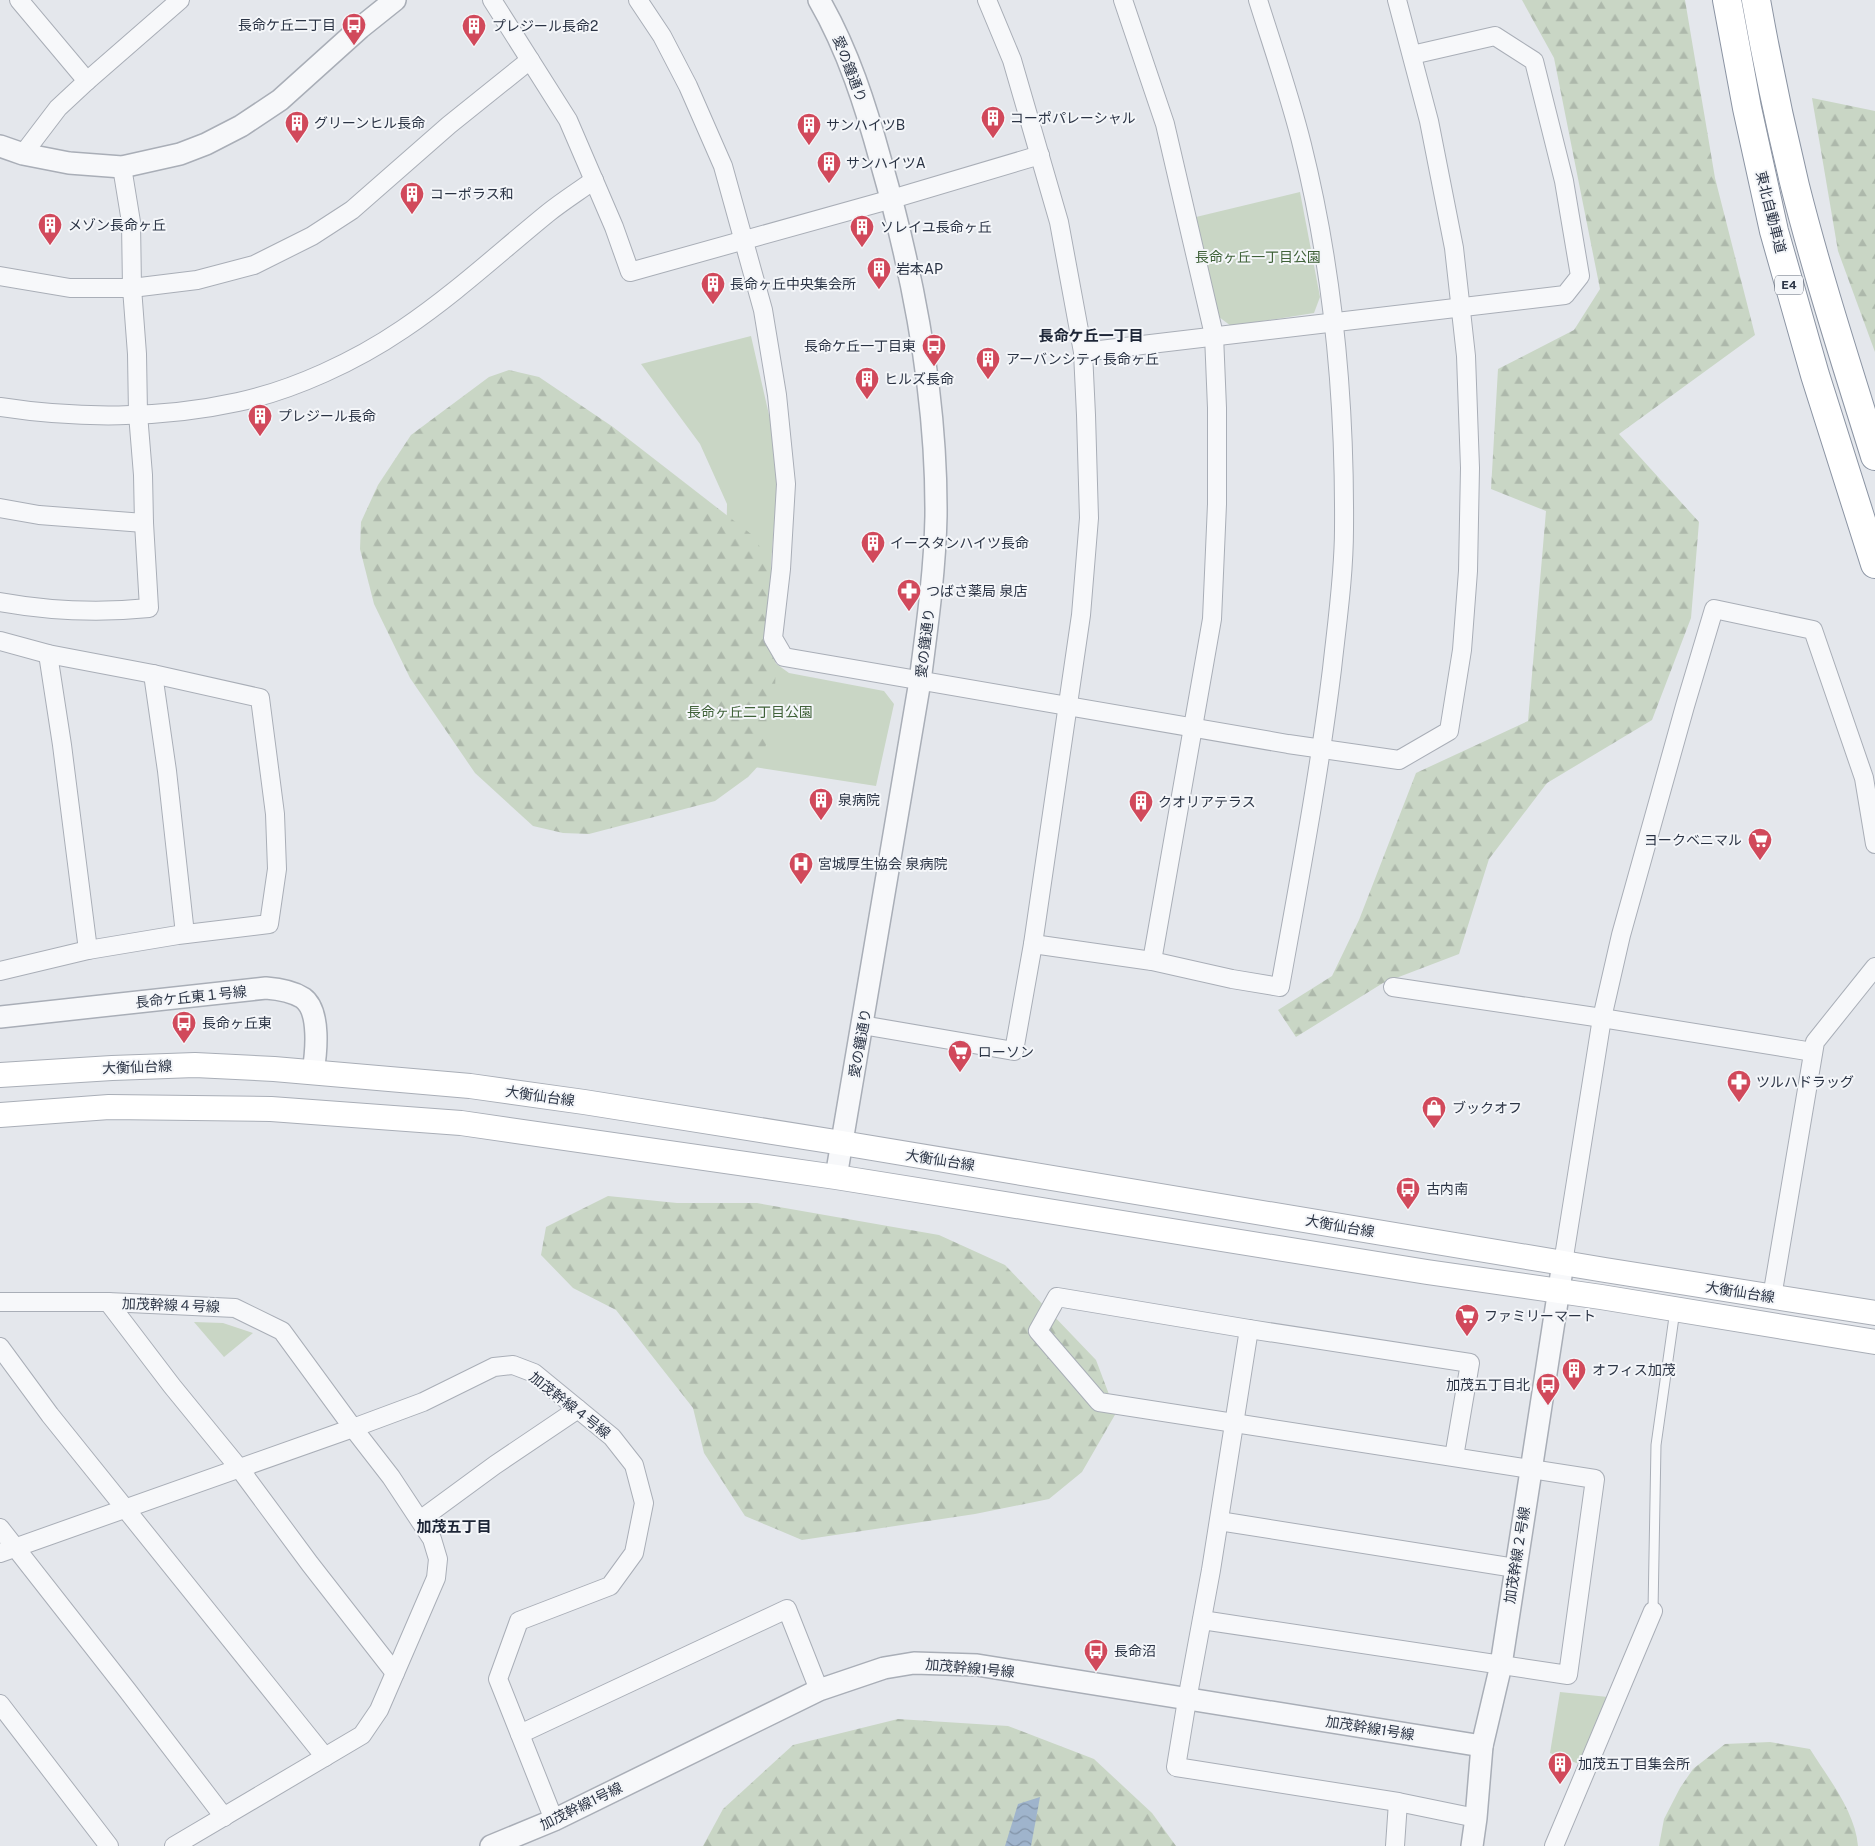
<svg xmlns="http://www.w3.org/2000/svg" width="1875" height="1846" viewBox="0 0 1875 1846" font-family="'Public Sans','Noto Sans JP',sans-serif">
<style>
.green{fill:#c9d6c5}
.forest{fill:url(#forest-firs)}
.water{fill:url(#water-waves)}
.lines{fill:none;stroke-linecap:round;stroke-linejoin:round}
.service-casing{stroke:#a9aeb7;stroke-width:11}
.minor-casing{stroke:#a9aeb7;stroke-width:20}
.tertiary-casing{stroke:#a9aeb7;stroke-width:24}
.secondary-casing{stroke:#a9aeb7;stroke-width:26}
.motorway-casing{stroke:#8b94a3;stroke-width:30}
.service{stroke:#f7f8fa;stroke-width:9}
.minor{stroke:#f7f8fa;stroke-width:18}
.tertiary{stroke:#f7f8fa;stroke-width:21}
.secondary{stroke:#fff;stroke-width:24}
.motorway{stroke:#fff;stroke-width:28}
.labels{text-anchor:middle;dominant-baseline:central;stroke-width:4;stroke-linejoin:round;paint-order:stroke}
.shield{fill:#f4f6f9;stroke:#676e7b;stroke-width:1}
.shield-label{font-size:12px;font-weight:bold;fill:#2b3445}
.poi-label{font-size:14px;fill:#2b3445;stroke:#f4f6f9;text-anchor:start}
.street-label{font-size:14px;fill:#2b3445;stroke:#f4f6f9}
.park-label{font-size:14px;fill:#3f6138;stroke:#f4f6f9}
.neighbourhood-label{font-size:15px;font-weight:bold;fill:#1d2536;stroke:#f4f6f9}
</style>
<defs>
<pattern id="forest-firs" width="22" height="20" patternUnits="userSpaceOnUse" patternTransform="scale(1.25)"><rect width="22" height="20" fill="#c9d6c5"/><path d="M5 1l3.5 6h-7zM16 11l3.5 6h-7z" fill="#adb8ab"/></pattern>
<pattern id="water-waves" width="16" height="10" patternUnits="userSpaceOnUse" patternTransform="scale(1.25)"><rect width="16" height="10" fill="#9fb4cc"/><path d="M0 5q4-4 8 0t8 0" fill="none" stroke="#8293a7"/></pattern>
</defs>
<rect width="100%" height="100%" fill="#e4e7ec"/>
<g class="green">
<polygon points="1300,192 1320,297 1314,313 1231,326 1215,314 1196,217"/>
<polygon points="751,336 772,428 777,486 764,655 789,673 884,691 894,704 876,786 702,759 726,560 727,504 700,444 641,364"/>
<polygon points="194,1322 223,1323 253,1333 224,1357"/>
<polygon points="1560,1692 1608,1697 1579,1764 1550,1753"/>
</g>
<g class="forest">
<polygon points="1522,0 1685,0 1715,178 1755,335 1619,434 1699,522 1691,618 1652,720 1547,783 1489,859 1459,954 1383,983 1296,1037 1278,1010 1332,976 1359,920 1416,773 1528,721 1546,511 1491,489 1498,369 1574,330 1600,289 1554,58"/>
<polygon points="1812,98 1875,111 1875,352 1838,251"/>
<polygon points="509,370 539,377 613,427 751,534 769,560 777,591 775,696 767,740 762,762 748,777 715,801 589,834 563,833 533,826 475,773 410,678 374,604 360,549 361,522 378,485 411,435 489,377"/>
<polygon points="608,1196 677,1203 757,1203 939,1235 1005,1265 1096,1360 1116,1413 1082,1472 1049,1499 975,1514 802,1540 745,1516 704,1453 693,1408 616,1310 573,1288 541,1255 546,1227"/>
<polygon points="898,1719 1008,1726 1094,1759 1152,1813 1176,1846 703,1846 723,1809 793,1745"/>
<path d="M 1770,1742 L 1810,1749 C 1828,1778 1855,1811 1858,1846 L 1659,1846 L 1664,1819 L 1680,1788 L 1693,1769 L 1725,1744 Z"/>
</g>
<polygon class="water" points="1040,1797 1031,1846 1005,1846 1018,1804"/>
<g class="lines">
<defs>
<polyline id="service" points="1653,1611 1656,1445 1675,1310"/>
<g id="minor">
<polyline points="19,0 87,81"/>
<polyline points="492,0 568,120 614,227 630,272 892,199 1040,155"/>
<polyline points="638,0 662,36 688,86 723,166 763,310 777,395 786,484 781,569 773,638 784,657 1288,744 1399,760 1449,731 1462,650 1468,571 1470,468 1466,356 1454,248 1429,121 1397,0"/>
<polyline points="1123,0 1165,124 1214,335 1217,408 1217,504 1212,619 1152,961"/>
<polyline points="23,154 58,108 87,81 180,0"/>
<polyline points="0,276 70,288 132,288 197,280 254,265 312,236 352,210 449,125 530,60"/>
<polyline points="1083,352 1565,295 1580,276 1564,181 1534,61 1495,36 1412,55"/>
<path d="M 0,407 C 77,419 161,419 238,402 C 294,390 356,361 403,329 C 455,294 500,252 548,213 C 563,201 579,191 594,180"/>
<polyline points="0,508 39,515 144,523"/>
<path d="M 0,602 C 50,611 99,613 149,608 L 144,523 L 143,475 L 138,414 L 137,354 L 132,288 L 131,222 L 122,167"/>
<polyline points="0,641 48,654 153,674 260,698 275,814 277,869 269,924 178,935 88,950 0,971"/>
<polyline points="48,654 62,745 88,950"/>
<polyline points="153,674 167,771 185,934"/>
<path d="M 1033,944 L 1152,961 L 1232,979 L 1280,987 C 1299,881 1319,776 1332,669 C 1337,623 1344,575 1344,529 C 1345,401 1333,269 1302,145 C 1290,96 1273,48 1258,0"/>
<polyline points="1393,987 1602,1018 1813,1052"/>
<polyline points="862,1025 1014,1051 1033,944 1081,615 1089,518 1086,415 1083,352 1059,222 1012,60 987,0"/>
<polyline points="1563,1263 1602,1018 1621,935 1685,706 1714,609 1813,630 1864,778 1875,844"/>
<polyline points="1772,1297 1815,1042 1875,967"/>
<polyline points="0,1302 108,1302 235,1308 282,1331 353,1428 423,1402 494,1367 513,1365 534,1373 612,1437 634,1465 644,1503 634,1553 610,1586 519,1621 498,1679 554,1820"/>
<polyline points="108,1302 172,1386 239,1468 310,1564 395,1673"/>
<polyline points="1249,1329 1211,1570 1187,1700 1176,1767 1398,1802 1476,1818"/>
<polyline points="0,1347 50,1415 325,1757"/>
<polyline points="420,1520 495,1465 578,1409"/>
<polyline points="1219,1521 1515,1568"/>
<polyline points="0,1528 127,1690 224,1817"/>
<polyline points="0,1553 353,1428 391,1477 432,1539 438,1559 436,1578 379,1710 362,1735 174,1846"/>
<polyline points="1202,1620 1568,1675 1595,1479 1099,1402 1038,1331 1057,1297 1249,1329 1470,1363 1454,1457"/>
<polyline points="0,1704 109,1846"/>
<polyline points="520,1734 787,1609 819,1690"/>
<polyline points="1395,1846 1398,1802"/>
<polyline points="1554,1846 1653,1611"/>
</g>
<g id="tertiary">
<path d="M 819,0 C 848,50 866,107 881,162 C 914,277 937,396 936,516 C 935,570 927,627 920,681 L 836,1177"/>
<polyline points="0,146 23,154 69,163 122,167 180,154 206,144 241,126 280,100 360,28 395,0"/>
<path d="M 0,1017 L 266,988 C 279,989 292,991 303,998 C 321,1011 316,1054 313,1072"/>
<polyline points="491,1846 554,1820 819,1690 884,1668 914,1663 977,1665 1482,1746"/>
<polyline points="1472,1846 1476,1818 1482,1746 1501,1665 1563,1263"/>
</g>
<g id="secondary">
<polyline points="0,1075 112,1068 195,1065 274,1069 470,1086 584,1102 842,1143 1605,1270 1875,1313"/>
<polyline points="0,1115 109,1107 271,1109 461,1123 836,1177 1427,1272 1601,1297 1875,1342"/>
</g>
<g id="motorway">
<polyline points="1727,0 1747,108 1774,231 1815,375 1875,564"/>
<path d="M 1756,0 C 1767,62 1780,124 1795,186 C 1818,277 1847,366 1875,456"/>
</g>
</defs>
<use href="#service" class="service-casing"/>
<use href="#minor" class="minor-casing"/>
<use href="#tertiary" class="tertiary-casing"/>
<use href="#secondary" class="secondary-casing"/>
<use href="#motorway" class="motorway-casing"/>
<use href="#service" class="service"/>
<use href="#minor" class="minor"/>
<use href="#tertiary" class="tertiary"/>
<use href="#secondary" class="secondary"/>
<use href="#motorway" class="motorway"/>
</g>
<defs>
<symbol id="bus-pin" viewBox="-11 -11 22 30"><path d="M0 17L-7.5 6A9.5 9.5 0 1 1 7.5 6Z" fill="#d1495b" stroke="#f4f6f9"/><path d="M-5-6H5V4H4V6H2V4H-2V6H-4V4H-5ZM-3.5-4V0h7V-4ZM-3.5 1.2v1.5H-2V1.2ZM2 1.2v1.5H3.5V1.2Z" fill="#fff"/></symbol>
<symbol id="building-pin" viewBox="-11 -11 22 30"><path d="M0 17L-7.5 6A9.5 9.5 0 1 1 7.5 6Z" fill="#d1495b" stroke="#f4f6f9"/><path d="M-4-6H4V6H1V3H-1V6H-4ZM-2.5-4.3h1.7v1.8h-1.7ZM.8-4.3h1.7v1.8H.8ZM-2.5-1h1.7V.8h-1.7ZM.8-1h1.7V.8H.8Z" fill="#fff"/></symbol>
<symbol id="pharmacy-pin" viewBox="-11 -11 22 30"><path d="M0 17L-7.5 6A9.5 9.5 0 1 1 7.5 6Z" fill="#d1495b" stroke="#f4f6f9"/><path d="M-2-6h4v4h4v4h-4v4h-4v-4h-4v-4h4Z" fill="#fff"/></symbol>
<symbol id="supermarket-pin" viewBox="-11 -11 22 30"><path d="M0 17L-7.5 6A9.5 9.5 0 1 1 7.5 6Z" fill="#d1495b" stroke="#f4f6f9"/><path d="M-6-5.5h2.5l.6 2H6L4.5 2H-2.5L-4.4-4H-6ZM-1.5 3.2a1.3 1.3 0 1 0 .1 0ZM3 3.2a1.3 1.3 0 1 0 .1 0Z" fill="#fff"/></symbol>
<symbol id="hospital-pin" viewBox="-11 -11 22 30"><path d="M0 17L-7.5 6A9.5 9.5 0 1 1 7.5 6Z" fill="#d1495b" stroke="#f4f6f9"/><path d="M-5-5h3v3.5h4V-5h3V5h-3V1.5h-4V5h-3Z" fill="#fff"/></symbol>
<symbol id="shop-pin" viewBox="-11 -11 22 30"><path d="M0 17L-7.5 6A9.5 9.5 0 1 1 7.5 6Z" fill="#d1495b" stroke="#f4f6f9"/><path d="M-5-2.5h2.3a2.7 3.5 0 0 1 5.4 0H5L5.5 6h-11ZM-1.5-2.5h3a1.5 2.3 0 0 0-3 0Z" fill="#fff"/></symbol>
</defs>
<g fill-rule="evenodd">
<use href="#bus-pin" x="340" y="11" width="28" height="38"/>
<use href="#building-pin" x="460" y="12" width="28" height="38"/>
<use href="#building-pin" x="979" y="104" width="28" height="38"/>
<use href="#building-pin" x="283" y="109" width="28" height="38"/>
<use href="#building-pin" x="795" y="111" width="28" height="38"/>
<use href="#building-pin" x="815" y="149" width="28" height="38"/>
<use href="#building-pin" x="398" y="180" width="28" height="38"/>
<use href="#building-pin" x="36" y="211" width="28" height="38"/>
<use href="#building-pin" x="848" y="213" width="28" height="38"/>
<use href="#building-pin" x="865" y="255" width="28" height="38"/>
<use href="#building-pin" x="699" y="270" width="28" height="38"/>
<use href="#bus-pin" x="920" y="332" width="28" height="38"/>
<use href="#building-pin" x="974" y="345" width="28" height="38"/>
<use href="#building-pin" x="853" y="365" width="28" height="38"/>
<use href="#building-pin" x="246" y="402" width="28" height="38"/>
<use href="#building-pin" x="859" y="529" width="28" height="38"/>
<use href="#pharmacy-pin" x="895" y="577" width="28" height="38"/>
<use href="#building-pin" x="807" y="786" width="28" height="38"/>
<use href="#building-pin" x="1127" y="788" width="28" height="38"/>
<use href="#supermarket-pin" x="1746" y="826" width="28" height="38"/>
<use href="#hospital-pin" x="787" y="850" width="28" height="38"/>
<use href="#bus-pin" x="170" y="1009" width="28" height="38"/>
<use href="#supermarket-pin" x="946" y="1038" width="28" height="38"/>
<use href="#pharmacy-pin" x="1725" y="1068" width="28" height="38"/>
<use href="#shop-pin" x="1420" y="1094" width="28" height="38"/>
<use href="#bus-pin" x="1394" y="1175" width="28" height="38"/>
<use href="#supermarket-pin" x="1453" y="1302" width="28" height="38"/>
<use href="#building-pin" x="1560" y="1356" width="28" height="38"/>
<use href="#bus-pin" x="1534" y="1371" width="28" height="38"/>
<use href="#bus-pin" x="1082" y="1637" width="28" height="38"/>
<use href="#building-pin" x="1546" y="1750" width="28" height="38"/>
</g>
<g class="labels">
<rect class="shield" x="1775" y="275.5" width="28" height="19" rx="4"/>
<g class="shield-label">
<text x="1789" y="285">E4</text>
</g>
<g class="poi-label">
<text x="336" y="25" text-anchor="end">長命ケ丘二丁目</text>
<text x="492" y="26">プレジール長命2</text>
<text x="1010" y="118">コーポパレーシャル</text>
<text x="314" y="123">グリーンヒル長命</text>
<text x="826" y="125">サンハイツB</text>
<text x="846" y="163">サンハイツA</text>
<text x="430" y="194">コーポラス和</text>
<text x="68" y="225">メゾン長命ヶ丘</text>
<text x="880" y="227">ソレイユ長命ヶ丘</text>
<text x="896" y="269">岩本AP</text>
<text x="730" y="284">長命ヶ丘中央集会所</text>
<text x="916" y="346" text-anchor="end">長命ケ丘一丁目東</text>
<text x="1006" y="359">アーバンシティ長命ヶ丘</text>
<text x="884" y="379">ヒルズ長命</text>
<text x="278" y="416">プレジール長命</text>
<text x="890" y="543">イースタンハイツ長命</text>
<text x="926" y="591">つばさ薬局 泉店</text>
<text x="838" y="800">泉病院</text>
<text x="1158" y="802">クオリアテラス</text>
<text x="1742" y="840" text-anchor="end">ヨークベニマル</text>
<text x="818" y="864">宮城厚生協会 泉病院</text>
<text x="202" y="1023">長命ヶ丘東</text>
<text x="978" y="1052">ローソン</text>
<text x="1756" y="1082">ツルハドラッグ</text>
<text x="1452" y="1108">ブックオフ</text>
<text x="1426" y="1189">古内南</text>
<text x="1484" y="1316">ファミリーマート</text>
<text x="1592" y="1370">オフィス加茂</text>
<text x="1530" y="1385" text-anchor="end">加茂五丁目北</text>
<text x="1114" y="1651">長命沼</text>
<text x="1578" y="1764">加茂五丁目集会所</text>
</g>
<g class="street-label">
<text transform="translate(850 69) rotate(69)">愛の鐘通り</text>
<text transform="translate(1771 212) rotate(76)">東北自動車道</text>
<text transform="translate(925 643) rotate(-83)">愛の鐘通り</text>
<text transform="translate(191 997) rotate(-6)">長命ケ丘東１号線</text>
<text transform="translate(860 1043) rotate(-80)">愛の鐘通り</text>
<text transform="translate(137 1067) rotate(-2)">大衡仙台線</text>
<text transform="translate(540 1096) rotate(8)">大衡仙台線</text>
<text transform="translate(940 1160) rotate(9)">大衡仙台線</text>
<text transform="translate(1340 1226) rotate(10)">大衡仙台線</text>
<text transform="translate(1740 1292) rotate(9)">大衡仙台線</text>
<text transform="translate(171 1305) rotate(2)">加茂幹線４号線</text>
<text transform="translate(570 1405) rotate(38)">加茂幹線４号線</text>
<text transform="translate(1517 1555) rotate(-81)">加茂幹線２号線</text>
<text transform="translate(970 1668) rotate(5)">加茂幹線1号線</text>
<text transform="translate(1370 1728) rotate(9)">加茂幹線1号線</text>
<text transform="translate(581 1806) rotate(-26)">加茂幹線1号線</text>
</g>
<g class="park-label">
<text x="1258" y="257">長命ヶ丘一丁目公園</text>
<text x="750" y="712">長命ヶ丘二丁目公園</text>
</g>
<g class="neighbourhood-label">
<text x="1091" y="335">長命ケ丘一丁目</text>
<text x="454" y="1526">加茂五丁目</text>
</g>
</g>
</svg>
